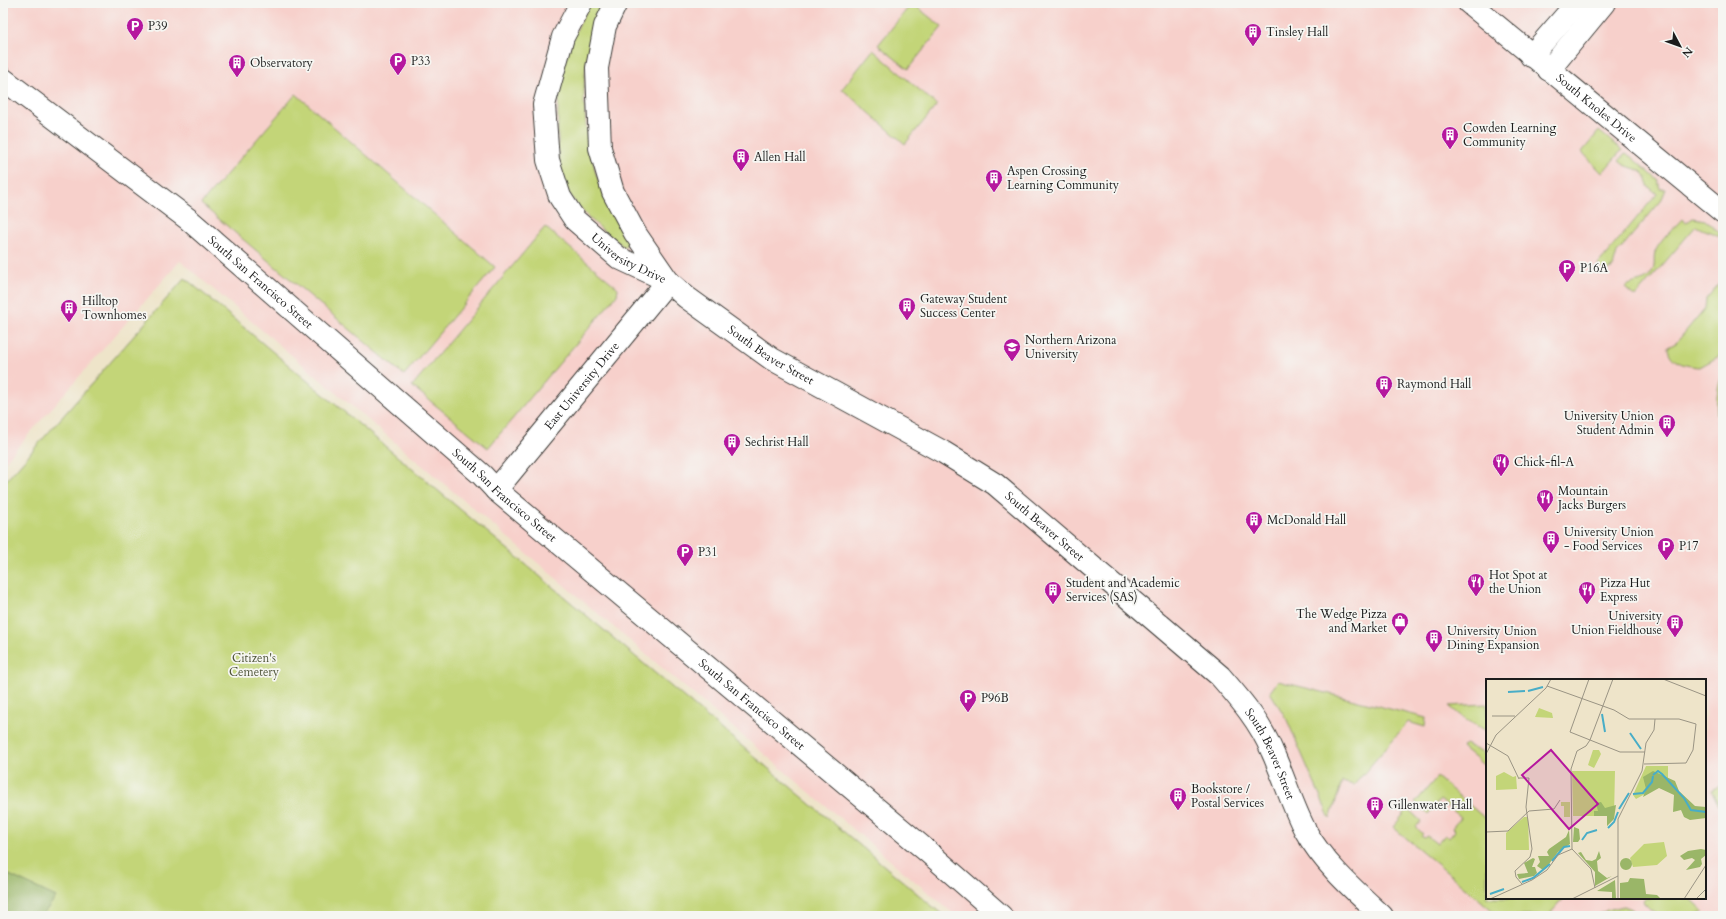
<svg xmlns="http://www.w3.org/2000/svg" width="1726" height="919" viewBox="0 0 1726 919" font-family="Cardo,serif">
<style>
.built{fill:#f7d0cb;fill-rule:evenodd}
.green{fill:#c3d578;stroke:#70784a}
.forest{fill:#9ab668;stroke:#5b6942}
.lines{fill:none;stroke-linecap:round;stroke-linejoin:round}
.minor-casing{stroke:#3c3a36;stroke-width:24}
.minor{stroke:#fff;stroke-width:22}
.labels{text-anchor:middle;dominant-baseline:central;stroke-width:3.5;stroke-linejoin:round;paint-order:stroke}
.poi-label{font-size:12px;fill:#1c1c1c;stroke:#f6f6f2;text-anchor:start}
.street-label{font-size:12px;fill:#1c1c1c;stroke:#f6f6f2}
.park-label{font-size:12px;fill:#4e5438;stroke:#f6f6f2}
.inset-river{fill:none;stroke:#48adc7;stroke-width:2}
.inset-road{fill:none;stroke:#9a9484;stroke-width:1}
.view{fill:#b5179e;fill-opacity:0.15;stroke:#b5179e;stroke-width:2}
.inset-edge{fill:none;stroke:#1c1c1c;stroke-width:2}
</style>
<rect width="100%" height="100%" fill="#f6f6f2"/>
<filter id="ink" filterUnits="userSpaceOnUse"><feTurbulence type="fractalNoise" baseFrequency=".025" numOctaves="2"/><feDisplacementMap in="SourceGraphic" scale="8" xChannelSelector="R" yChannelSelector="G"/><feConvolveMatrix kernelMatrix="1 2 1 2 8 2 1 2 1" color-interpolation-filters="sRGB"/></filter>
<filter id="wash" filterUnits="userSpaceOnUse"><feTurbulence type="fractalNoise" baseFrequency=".012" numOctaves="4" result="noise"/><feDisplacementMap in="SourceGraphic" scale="16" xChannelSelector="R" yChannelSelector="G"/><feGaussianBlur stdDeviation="0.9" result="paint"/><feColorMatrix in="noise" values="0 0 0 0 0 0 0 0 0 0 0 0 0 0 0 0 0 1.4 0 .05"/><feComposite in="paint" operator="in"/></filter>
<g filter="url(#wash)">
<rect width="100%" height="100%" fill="#eee4c9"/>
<path class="built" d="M 3,3 L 1723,3 L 1723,916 L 956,916 L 180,261 L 3,464 ZM 1487,680 L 1705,680 L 1705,898 L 1487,898 Z"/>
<g class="green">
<path d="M 591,3 L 605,3 C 582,49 579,101 591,151 C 593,159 594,169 597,177 C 606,200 618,221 631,241 L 624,247 C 603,230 580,214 567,190 C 559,175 558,156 558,139 C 556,89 564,46 591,3 Z"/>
<polygon points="912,3 942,27 908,69 878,45"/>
<polygon points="873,50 937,105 905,144 842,89"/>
<polygon points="296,94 495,267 404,375 201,204"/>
<polygon points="1599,131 1622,150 1602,173 1582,152"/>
<path d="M 1625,154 L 1630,156 L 1658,180 L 1660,189 L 1666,189 L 1661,201 L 1617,253 L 1613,267 C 1608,272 1601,271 1598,264 L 1657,194 L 1648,186 C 1647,165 1631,172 1619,161 Z"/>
<path d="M 1693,218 L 1705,220 L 1723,235 L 1723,239 C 1715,232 1705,232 1696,226 L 1635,297 L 1625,288 C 1632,280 1645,284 1651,274 C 1657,266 1652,258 1656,250 C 1660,241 1675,227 1682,219 L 1686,223 Z"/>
<polygon points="545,227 618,288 617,295 488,448 412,386"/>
<polygon points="185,278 944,916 3,916 3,484"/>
<path d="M 1723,279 L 1723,354 L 1700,367 C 1686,366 1669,363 1668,347 L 1676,343 L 1705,308 L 1706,299 Z"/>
<path d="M 1723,372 L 1723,420 L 1717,415 C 1716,400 1717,386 1723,372 Z"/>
<polygon points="1278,681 1426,718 1425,727 1408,722 1354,785 1342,782 1330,819 1287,720 1270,692"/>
<polygon points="1487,704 1487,731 1466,720 1449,706"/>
<polygon points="1465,744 1487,755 1487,768 1462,747"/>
<polygon points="1437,777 1487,820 1487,898 1564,898 1548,916 1499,916 1393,827 1408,809 1421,821 1416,827 1423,834 1421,836 1424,838 1427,836 1437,844 1445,835 1449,838 1455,831 1452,828 1461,817 1440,800 1428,814 1415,803"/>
<polygon points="1723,784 1723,813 1711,790"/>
<polygon points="1646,898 1689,898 1703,911 1695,916 1658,916 1643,901"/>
<polygon points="1624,906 1632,909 1638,916 1596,916 1607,910"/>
</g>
<polygon class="forest" points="3,872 56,897 42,916 3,916"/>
</g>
<g filter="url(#ink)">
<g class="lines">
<defs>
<g id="minor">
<path id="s1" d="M 581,3 L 563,37 L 544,105 L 548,160 L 560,197 L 575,220 L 619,258 L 668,281"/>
<path id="s2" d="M 616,3 L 605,26 L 597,68 L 600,148 L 613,192 L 635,233 L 668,281 L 686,297 L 772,359 L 943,452 L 995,484 L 1220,676 C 1240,699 1260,722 1272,751 C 1284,777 1292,805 1305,830 C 1324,864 1354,890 1382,916"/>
<path id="s3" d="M 1469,3 L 1723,212"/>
<polyline points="1531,56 1577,3"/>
<polyline points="1549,70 1604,3"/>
<path id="s4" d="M 3,79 L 188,219 L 482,475 L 496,490 L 927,851 L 1001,916"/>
<path id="s5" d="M 496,490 L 668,281"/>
</g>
</defs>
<use href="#minor" class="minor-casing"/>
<use href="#minor" class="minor"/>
</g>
</g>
<defs>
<symbol id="parking-pin" viewBox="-11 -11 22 30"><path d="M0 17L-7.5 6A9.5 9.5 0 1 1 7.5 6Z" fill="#b5179e" stroke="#f6f6f2"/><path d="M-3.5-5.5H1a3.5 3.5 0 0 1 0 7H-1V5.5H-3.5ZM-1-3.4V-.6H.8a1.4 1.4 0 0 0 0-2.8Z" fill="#fff"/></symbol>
<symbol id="building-pin" viewBox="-11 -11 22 30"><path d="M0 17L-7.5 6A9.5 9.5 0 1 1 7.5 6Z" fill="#b5179e" stroke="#f6f6f2"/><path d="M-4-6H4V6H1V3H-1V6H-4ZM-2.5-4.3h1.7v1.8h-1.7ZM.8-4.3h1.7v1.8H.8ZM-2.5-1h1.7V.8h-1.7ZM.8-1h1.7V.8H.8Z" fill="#fff"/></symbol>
<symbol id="university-pin" viewBox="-11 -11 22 30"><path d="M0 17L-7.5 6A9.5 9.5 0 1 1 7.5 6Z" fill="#b5179e" stroke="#f6f6f2"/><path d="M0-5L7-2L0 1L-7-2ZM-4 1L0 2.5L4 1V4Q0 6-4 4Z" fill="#fff"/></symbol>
<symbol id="restaurant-pin" viewBox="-11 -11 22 30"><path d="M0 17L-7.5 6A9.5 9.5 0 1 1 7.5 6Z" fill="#b5179e" stroke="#f6f6f2"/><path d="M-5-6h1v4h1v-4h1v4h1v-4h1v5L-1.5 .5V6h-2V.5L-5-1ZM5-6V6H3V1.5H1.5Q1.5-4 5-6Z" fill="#fff"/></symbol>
<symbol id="shop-pin" viewBox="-11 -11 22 30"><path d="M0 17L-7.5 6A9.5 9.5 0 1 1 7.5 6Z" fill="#b5179e" stroke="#f6f6f2"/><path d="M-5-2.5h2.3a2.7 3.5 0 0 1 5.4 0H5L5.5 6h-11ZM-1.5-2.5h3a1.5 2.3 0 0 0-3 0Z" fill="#fff"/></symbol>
</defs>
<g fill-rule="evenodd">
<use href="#parking-pin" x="125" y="16" width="20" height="27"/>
<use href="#building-pin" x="1243" y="22" width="20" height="27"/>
<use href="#parking-pin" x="388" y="51" width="20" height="27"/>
<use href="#building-pin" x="227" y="53" width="20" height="27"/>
<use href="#building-pin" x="1440" y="125" width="20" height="27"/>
<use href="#building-pin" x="731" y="147" width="20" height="27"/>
<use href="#building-pin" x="984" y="168" width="20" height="27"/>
<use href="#parking-pin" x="1557" y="258" width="20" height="27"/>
<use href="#building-pin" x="897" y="296" width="20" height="27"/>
<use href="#building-pin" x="59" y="298" width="20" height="27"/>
<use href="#university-pin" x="1002" y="337" width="20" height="27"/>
<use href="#building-pin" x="1374" y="374" width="20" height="27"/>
<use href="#building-pin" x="1657" y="413" width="20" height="27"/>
<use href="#building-pin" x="722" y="432" width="20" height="27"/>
<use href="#restaurant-pin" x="1491" y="452" width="20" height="27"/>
<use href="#restaurant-pin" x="1535" y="488" width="20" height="27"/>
<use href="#building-pin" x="1244" y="510" width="20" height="27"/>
<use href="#building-pin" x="1541" y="529" width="20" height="27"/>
<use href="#parking-pin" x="1656" y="536" width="20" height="27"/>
<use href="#parking-pin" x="675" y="542" width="20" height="27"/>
<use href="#restaurant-pin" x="1466" y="572" width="20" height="27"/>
<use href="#building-pin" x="1043" y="580" width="20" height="27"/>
<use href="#restaurant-pin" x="1577" y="580" width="20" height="27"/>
<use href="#shop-pin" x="1390" y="611" width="20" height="27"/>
<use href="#building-pin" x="1665" y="613" width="20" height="27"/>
<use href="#building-pin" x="1424" y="628" width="20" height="27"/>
<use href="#parking-pin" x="958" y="688" width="20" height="27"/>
<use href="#building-pin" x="1168" y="786" width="20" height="27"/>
<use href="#building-pin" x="1365" y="795" width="20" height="27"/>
</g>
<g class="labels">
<g class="poi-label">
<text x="148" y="26">P39</text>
<text x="1266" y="32">Tinsley Hall</text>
<text x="411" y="61">P33</text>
<text x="250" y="63">Observatory</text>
<text x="1463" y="128">Cowden Learning<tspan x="1463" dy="14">Community</tspan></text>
<text x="754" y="157">Allen Hall</text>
<text x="1007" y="171">Aspen Crossing<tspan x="1007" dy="14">Learning Community</tspan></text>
<text x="1580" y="268">P16A</text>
<text x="920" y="299">Gateway Student<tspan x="920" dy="14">Success Center</tspan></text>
<text x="82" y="301">Hilltop<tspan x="82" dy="14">Townhomes</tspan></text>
<text x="1025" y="340">Northern Arizona<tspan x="1025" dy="14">University</tspan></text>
<text x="1397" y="384">Raymond Hall</text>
<text x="1654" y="416" text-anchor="end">University Union<tspan x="1654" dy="14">Student Admin</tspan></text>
<text x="745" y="442">Sechrist Hall</text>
<text x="1514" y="462">Chick-fil-A</text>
<text x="1558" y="491">Mountain<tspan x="1558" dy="14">Jacks Burgers</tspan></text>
<text x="1267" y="520">McDonald Hall</text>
<text x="1564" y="532">University Union<tspan x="1564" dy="14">- Food Services</tspan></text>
<text x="1679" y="546">P17</text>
<text x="698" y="552">P31</text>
<text x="1489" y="575">Hot Spot at<tspan x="1489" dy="14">the Union</tspan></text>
<text x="1066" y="583">Student and Academic<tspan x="1066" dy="14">Services (SAS)</tspan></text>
<text x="1600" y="583">Pizza Hut<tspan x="1600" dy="14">Express</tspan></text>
<text x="1387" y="614" text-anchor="end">The Wedge Pizza<tspan x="1387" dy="14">and Market</tspan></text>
<text x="1662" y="616" text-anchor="end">University<tspan x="1662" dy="14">Union Fieldhouse</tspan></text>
<text x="1447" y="631">University Union<tspan x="1447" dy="14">Dining Expansion</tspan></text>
<text x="981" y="698">P96B</text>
<text x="1191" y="789">Bookstore /<tspan x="1191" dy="14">Postal Services</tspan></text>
<text x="1388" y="805">Gillenwater Hall</text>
</g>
<g class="street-label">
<text stroke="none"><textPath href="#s3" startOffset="165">South Knoles Drive</textPath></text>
<text stroke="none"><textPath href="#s1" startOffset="297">University Drive</textPath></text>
<text stroke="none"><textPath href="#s4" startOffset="328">South San Francisco Street</textPath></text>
<text stroke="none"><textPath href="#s2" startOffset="426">South Beaver Street</textPath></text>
<text stroke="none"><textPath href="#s5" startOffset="135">East University Drive</textPath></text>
<text stroke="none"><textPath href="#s4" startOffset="652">South San Francisco Street</textPath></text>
<text stroke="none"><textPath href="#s2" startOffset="750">South Beaver Street</textPath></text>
<text stroke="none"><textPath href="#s4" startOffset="976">South San Francisco Street</textPath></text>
<text stroke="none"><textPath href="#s2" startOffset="1074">South Beaver Street</textPath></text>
</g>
<g class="park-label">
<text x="254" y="658">Citizen's<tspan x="254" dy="14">Cemetery</tspan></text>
</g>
</g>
<g transform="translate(1486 679)">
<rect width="220" height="220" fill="#eee4c9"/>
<path d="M 53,29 L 66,34 L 67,39 L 49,38 ZM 107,71 L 113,71 L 115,75 L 108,89 L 102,86 ZM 160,87 L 182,87 L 182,106 L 169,98 L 159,115 L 150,120 L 147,116 ZM 86,92 L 129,92 L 128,137 L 87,137 ZM 18,93 L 27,98 L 30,97 L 31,110 L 10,111 L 10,97 ZM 75,123 L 84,123 L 84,138 L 78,138 L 78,127 L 75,127 ZM 38,138 L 42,138 L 43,171 L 20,171 L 20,154 ZM 178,163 L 181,177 L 171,186 L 147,188 L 144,179 L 158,165 Z" fill="#c3d578"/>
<path d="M 167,92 L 189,102 L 193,112 L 209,127 L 220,128 L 220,139 L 204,141 L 198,138 L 195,131 L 187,133 L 188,116 L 173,109 L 157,118 L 160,110 L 157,98 ZM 115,123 L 119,129 L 130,126 L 128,140 L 121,147 L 121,137 L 108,137 L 108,132 L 112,132 L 110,124 ZM 88,148 L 93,150 L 94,160 L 92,163 L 87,163 ZM 83,151 L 84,165 L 72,173 L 60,189 L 57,191 L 51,187 L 54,183 L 52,177 L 63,177 L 61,173 L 63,170 L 80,158 ZM 215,170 L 220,171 L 220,176 L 215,180 L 216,185 L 214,188 L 200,191 L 209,181 L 206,179 L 198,181 L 194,177 L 202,172 ZM 113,172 L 115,179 L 111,182 L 112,192 L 121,199 L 126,197 L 109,207 L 109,193 L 92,174 L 95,173 L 100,181 L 106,182 L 110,180 ZM134 185a6 6 0 1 1 12 0a6 6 0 1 1-12 0ZM 47,179 L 49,180 L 46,188 L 49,188 L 51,194 L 48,197 L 33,200 L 31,195 L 42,194 L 38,184 ZM 144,199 L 158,200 L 160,215 L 171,216 L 175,220 L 134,220 L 134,204 L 142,203 ZM 129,201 L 130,220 L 126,220 L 126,213 L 111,212 Z" fill="#9ab668"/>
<path class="inset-river" d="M 42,12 L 57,8M 22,13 L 39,12M 116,35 L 119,53M 144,54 L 155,70M 167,96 L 172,92 L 176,95 L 198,119 L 205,131 L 220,133M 147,115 L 157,114 L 166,103 L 167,97M 133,130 L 143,114M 122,149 L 128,143 L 132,133M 96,161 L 101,154 L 111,151M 66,182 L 78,168 L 84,167M 36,203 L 47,199 L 64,185M 4,215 L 18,210"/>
<path class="inset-road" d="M 103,0 L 84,53 L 134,73 L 159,73M 177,0 L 220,17M 61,7 L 128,31 L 143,40 L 193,40 L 210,45M 6,37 L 29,37M 0,64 L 22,77 L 33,100M 0,75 L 10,56 L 60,9 L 65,0M 158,85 L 200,84 L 207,71 L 210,45M 33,99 L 43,99 L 40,128 L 46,170 L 44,178 L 29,192 L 30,198 L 36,205M 0,153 L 22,152 L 43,132 L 68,130 L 74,121M 0,153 L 0,212M 109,209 L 105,190 L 86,170 L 85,90 L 91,72 L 100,67 L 104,61 L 127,0M 4,220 L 46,201 L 61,191 L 72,176 L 86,170M 86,220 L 132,197M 132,220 L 132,140 L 156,92 L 160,64 L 168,51 L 169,40M 198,220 L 220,186M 210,220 L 220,210"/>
<path class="view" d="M 65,71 L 112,125 L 83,150 L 36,96 Z"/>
<rect width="220" height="220" class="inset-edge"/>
</g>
<rect width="1726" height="919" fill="none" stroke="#f6f6f2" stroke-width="16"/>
<g transform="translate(1680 46) rotate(131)" stroke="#f6f6f2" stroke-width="3" paint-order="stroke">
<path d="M0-3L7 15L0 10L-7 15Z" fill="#1c1c1c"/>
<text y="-6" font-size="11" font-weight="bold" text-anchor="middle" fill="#1c1c1c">N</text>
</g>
</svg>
